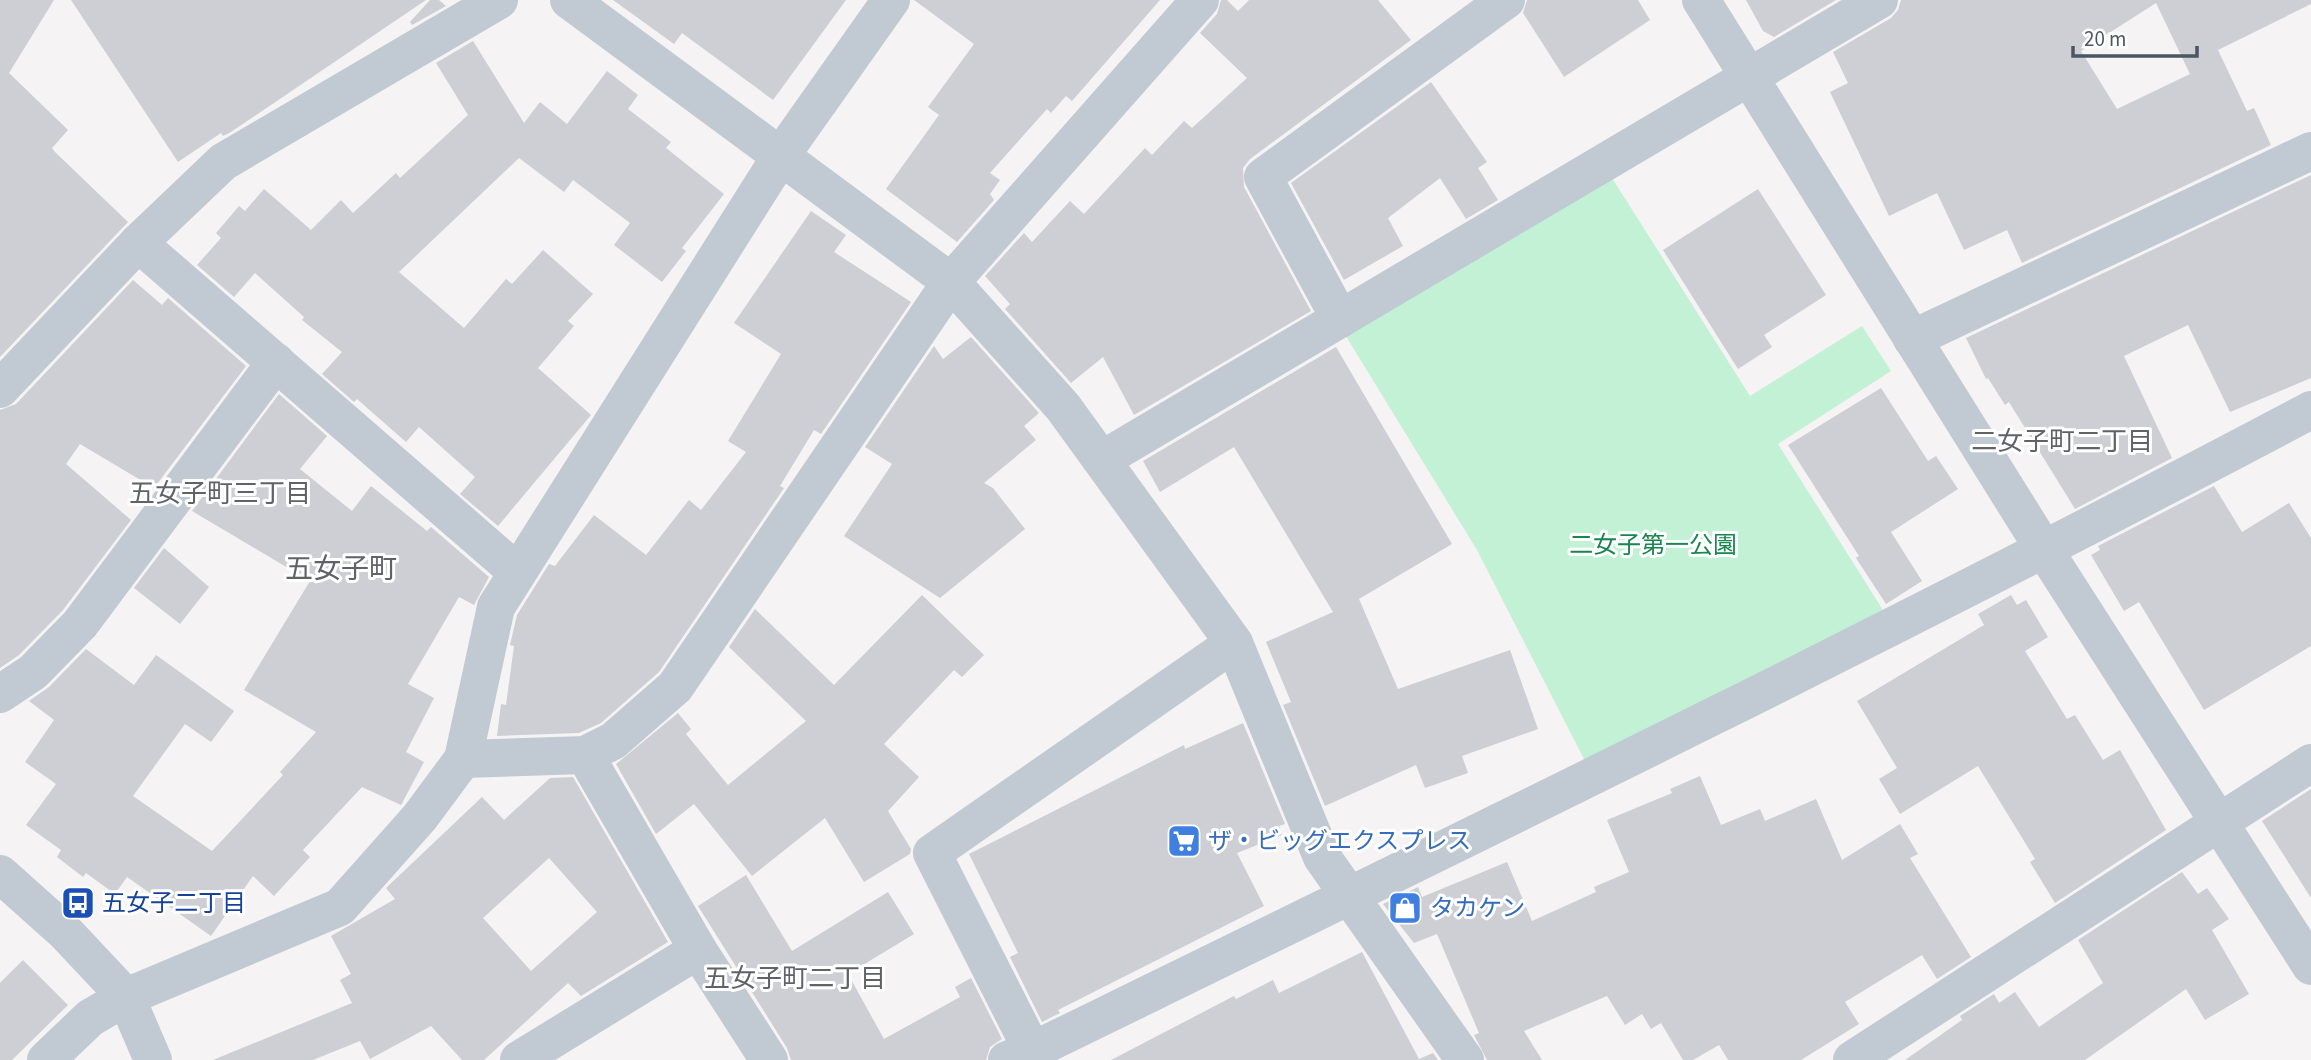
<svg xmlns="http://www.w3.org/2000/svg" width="2311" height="1060" viewBox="0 0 2311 1060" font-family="'Source Sans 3','Noto Sans JP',sans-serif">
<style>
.green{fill:#c3f1d5}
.building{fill:#cdcfd5;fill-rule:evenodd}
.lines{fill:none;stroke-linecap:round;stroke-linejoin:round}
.minor{stroke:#c1cad2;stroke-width:38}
.labels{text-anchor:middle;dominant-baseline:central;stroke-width:6;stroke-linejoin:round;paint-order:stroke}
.park-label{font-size:24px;fill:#17864f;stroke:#fff}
.shop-label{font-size:24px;fill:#366cbe;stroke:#fff;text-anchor:start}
.transit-label{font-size:24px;fill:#164399;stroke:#fff;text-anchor:start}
.neighbourhood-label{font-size:26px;fill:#5f6368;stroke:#fff}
.quarter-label{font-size:28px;fill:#5f6368;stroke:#fff}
</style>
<rect width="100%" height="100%" fill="#f5f3f3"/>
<polygon class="green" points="1612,178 1750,396 1862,326 1891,371 1778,444 1883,610 1586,763 1477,550 1344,333"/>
<g class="building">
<polygon points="0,0 54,0 9,73 68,130 52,148 55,152 128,222 0,357"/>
<polygon points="71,0 426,0 231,132 223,136 221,133 178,162"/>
<polygon points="430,0 439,0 446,6 412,25 410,22"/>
<polygon points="613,0 846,0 773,100 682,33 674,44"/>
<polygon points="914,0 1160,0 1072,101 1066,96 1051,113 1047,109 990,173 1000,180 990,194 994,200 957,242 886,189 939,115 928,107 974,44"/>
<polygon points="1221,0 1227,0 1238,11 1249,0 1378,0 1411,40 1250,159 1243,168 1244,187 1311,311 1134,415 1103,357 1071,383 1005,309 1010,304 985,276 1024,233 1032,242 1070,201 1084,214 1145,148 1152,155 1184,121 1192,128 1247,78 1200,33 1217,14"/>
<polygon points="1527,0 1638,0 1650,20 1564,77 1523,13"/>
<polygon points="1746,0 1836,0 1774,37 1763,31"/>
<path d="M 1901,0 L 2311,0 L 2311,4 L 2218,50 L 2247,111 L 2254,108 L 2271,145 L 2022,263 L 2007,230 L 1964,250 L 1937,193 L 1889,216 L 1830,92 L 1848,83 L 1833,52 L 1891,18 L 1898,10 ZM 2156,3 L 2190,74 L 2117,109 L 2081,51 Z"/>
<polygon points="473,41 524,123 540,102 567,124 607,71 638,95 628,109 671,142 666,148 724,194 682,248 686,251 662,282 614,245 630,223 573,180 564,192 519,158 399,272 464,328 506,279 512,284 543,250 593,294 568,321 574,326 538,368 591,415 498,526 460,494 475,477 419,427 406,442 357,399 354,402 322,374 342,352 302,320 304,317 255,273 234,297 197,265 221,238 216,233 239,206 245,211 264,189 311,230 341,200 353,213 396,173 400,178 468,115 436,63"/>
<polygon points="1431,82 1487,162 1478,168 1498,200 1466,219 1440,178 1388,218 1403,246 1344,280 1291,183"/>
<polygon points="2311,175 2311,378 2230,412 2188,325 2124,356 2172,458 2075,509 2009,402 2005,405 1988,378 1986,379 1966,338"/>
<polygon points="1758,189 1826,295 1764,335 1772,347 1738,369 1663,250"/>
<polygon points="811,211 846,235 834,252 911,302 821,434 814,430 780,486 784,488 659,672 601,723 579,733 497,736 501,704 506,705 514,646 510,645 517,615 549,564 555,566 594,515 646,555 689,500 701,510 746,452 728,441 781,354 734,323"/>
<polygon points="133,280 162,305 168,298 246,366 154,488 80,444 66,464 131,520 63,610 19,655 0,668 0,410 16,404"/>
<polygon points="971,337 1039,413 1024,426 1036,440 984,483 993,488 1025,529 940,598 844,536 892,464 865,447 934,346 943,359"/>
<polygon points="1336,347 1452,544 1359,599 1398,689 1510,650 1538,729 1462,756 1468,773 1425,788 1416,765 1325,806 1283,705 1291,702 1266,642 1333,612 1234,447 1160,492 1143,461"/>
<polygon points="1881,388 1928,461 1936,456 1958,489 1891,532 1922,581 1886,604 1856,558 1859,556 1788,445"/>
<polygon points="279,394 327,436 300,469 352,511 371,486 427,531 431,527 489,577 474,605 459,597 408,684 434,698 406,752 424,762 401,805 362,787 303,850 310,857 274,896 253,876 211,936 127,877 115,894 86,873 83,877 57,857 61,850 26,825 56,784 25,762 54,720 29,701 49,687 86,649 134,685 156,655 234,711 211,742 185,724 133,796 212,851 283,775 280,772 316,732 244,690 310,581 192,511"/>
<polygon points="2214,486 2242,532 2289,503 2311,538 2311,646 2204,710 2139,602 2124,611 2091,555 2100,550 2098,546"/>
<polygon points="164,548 209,587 180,624 134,588"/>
<polygon points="922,595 984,655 962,677 954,670 884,744 919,777 888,811 911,849 910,854 864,882 825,818 752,876 694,804 656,834 616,764 678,713 691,729 686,734 728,785 806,721 729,647 755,609 834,685"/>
<polygon points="2011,595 2017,605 2026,600 2048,637 2025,651 2067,719 2075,715 2103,760 2120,750 2166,830 2055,903 2030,862 2035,859 1978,766 1900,814 1879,779 1897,768 1857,701 1984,625 1978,614"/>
<polygon points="1243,723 1285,824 1279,826 1282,835 1237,853 1264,906 1058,1010 1060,1013 1042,1022 1010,957 1018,953 969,854 1184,745 1185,749"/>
<polygon points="1700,776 1721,825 1760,809 1765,821 1816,799 1842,860 1900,824 1918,854 1910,858 1971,957 1937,979 1922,955 1845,1002 1859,1024 1801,1060 1728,1060 1719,1045 1693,1060 1683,1060 1661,1023 1651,1029 1642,1014 1625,1025 1607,996 1524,1031 1542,1060 1487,1060 1474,1035 1479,1033 1437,934 1414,943 1383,904 1418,887 1422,897 1507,862 1532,921 1596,892 1594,887 1629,872 1607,820 1672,793 1670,789"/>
<path d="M 573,777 L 668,942 L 581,996 L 568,983 L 484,1060 L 462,1060 L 431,1026 L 370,1059 L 360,1041 L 313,1060 L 213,1060 L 352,1003 L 340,980 L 351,974 L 331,936 L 395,899 L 386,888 L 482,797 L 504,820 L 550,778 ZM 549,858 L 597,912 L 531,971 L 483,918 Z"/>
<polygon points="2311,789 2311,898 2262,821"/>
<polygon points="2182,872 2198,894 2207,888 2229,919 2212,930 2249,994 2205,1020 2186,989 2085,1060 1905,1060 1962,1020 1960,1016 1994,994 1999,1003 2015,992 2039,1027 2103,983 2078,940"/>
<polygon points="746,875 792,951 888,892 914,934 848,974 884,1039 960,997 955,987 971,978 1002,1039 990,1047 986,1060 791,1060 787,1048 698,906"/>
<polygon points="1362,952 1419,1059 1433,1053 1438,1060 1111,1060 1234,996 1236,999 1273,980 1279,993"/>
<polygon points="23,960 68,1005 12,1060 0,1060 0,983"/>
</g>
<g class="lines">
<g class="minor">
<polyline points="569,0 951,282 1063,407 1234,643 1322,857 1465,1060"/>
<polyline points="1701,0 2045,551 2311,966"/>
<polyline points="138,243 516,571"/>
<polyline points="1340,319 1263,177 1506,0"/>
<polyline points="1912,339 2311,151"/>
<polyline points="0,389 138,243 223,162 499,0"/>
<polyline points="1103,459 1879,0"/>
<polyline points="0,694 33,672 80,624 276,362"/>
<polyline points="585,755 698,950 769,1060"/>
<polyline points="463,759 585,755 613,741 675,687 951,282 1200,0"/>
<polyline points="0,874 65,932 126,997 153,1060"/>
<polyline points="46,1060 90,1018 126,997 340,907 420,817 463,759 496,607 782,154 891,0"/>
<polyline points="519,1060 698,950"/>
<path d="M 1007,1060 L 1034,1050 C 1462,841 1890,633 2311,410"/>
<polyline points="1037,1060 932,853 1234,643"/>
<polyline points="1852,1060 2311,763"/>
</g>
</g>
<defs>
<symbol id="supermarket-square" viewBox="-11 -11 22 22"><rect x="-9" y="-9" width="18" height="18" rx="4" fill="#3f7fe0" stroke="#fff"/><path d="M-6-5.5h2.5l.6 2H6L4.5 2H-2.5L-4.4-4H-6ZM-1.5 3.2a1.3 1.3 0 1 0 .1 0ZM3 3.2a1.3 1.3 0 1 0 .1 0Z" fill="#fff"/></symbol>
<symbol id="bus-square" viewBox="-11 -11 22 22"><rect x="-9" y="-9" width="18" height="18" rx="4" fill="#1a4fb4" stroke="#fff"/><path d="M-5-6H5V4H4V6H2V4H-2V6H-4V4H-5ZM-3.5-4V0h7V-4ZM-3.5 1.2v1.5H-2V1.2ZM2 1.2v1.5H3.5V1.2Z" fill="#fff"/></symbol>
<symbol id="shop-square" viewBox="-11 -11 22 22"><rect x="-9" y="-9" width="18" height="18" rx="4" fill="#3f7fe0" stroke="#fff"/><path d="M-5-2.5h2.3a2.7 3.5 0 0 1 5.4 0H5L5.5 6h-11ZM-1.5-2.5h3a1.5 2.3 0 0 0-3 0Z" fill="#fff"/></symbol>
</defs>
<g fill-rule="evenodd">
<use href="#supermarket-square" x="1165" y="822" width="38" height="38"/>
<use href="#bus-square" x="59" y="884" width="38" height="38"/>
<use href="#shop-square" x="1386" y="889" width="38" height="38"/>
</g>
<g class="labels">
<g class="park-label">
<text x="1653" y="545">二女子第一公園</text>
</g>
<g class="shop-label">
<text x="1208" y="841">ザ・ビッグエクスプレス</text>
<text x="1430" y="908">タカケン</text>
</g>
<g class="transit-label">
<text x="102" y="903">五女子二丁目</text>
</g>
<g class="neighbourhood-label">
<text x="2062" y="441">二女子町二丁目</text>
<text x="220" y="493">五女子町三丁目</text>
<text x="795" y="978">五女子町二丁目</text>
</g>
<g class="quarter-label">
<text x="341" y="569">五女子町</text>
</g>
</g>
<path d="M2073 46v10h124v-10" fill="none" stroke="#4a5661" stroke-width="3.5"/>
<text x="2084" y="46" font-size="21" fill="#4a5661" stroke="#ffffff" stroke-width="5" paint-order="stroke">20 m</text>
</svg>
